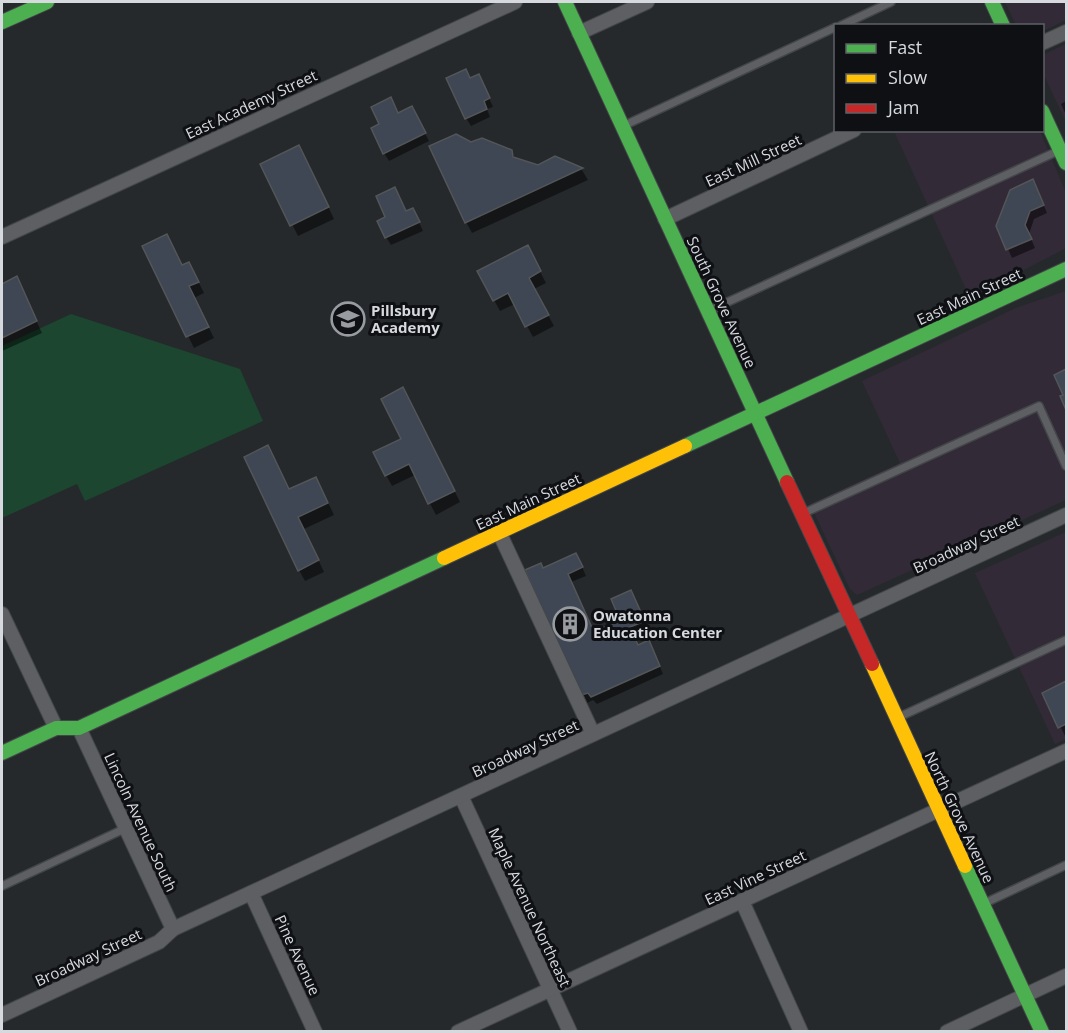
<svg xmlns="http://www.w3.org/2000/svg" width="1068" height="1033" viewBox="0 0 1068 1033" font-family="'Open Sans',sans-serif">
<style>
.commercial{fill:#332a38}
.green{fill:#1c462f}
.shadow{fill:#0007}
.building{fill:#3f4754;stroke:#535557;stroke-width:1.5}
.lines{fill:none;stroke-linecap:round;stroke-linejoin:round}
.lane-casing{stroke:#434649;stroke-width:10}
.street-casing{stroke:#434649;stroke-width:16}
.fast-casing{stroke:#434649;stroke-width:16}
.slow-casing{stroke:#434649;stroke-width:16}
.jam-casing{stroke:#434649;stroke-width:16}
.lane{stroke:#5e5f62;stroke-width:7}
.street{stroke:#5e5f62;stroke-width:14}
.fast{stroke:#4caf50;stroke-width:14}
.slow{stroke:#ffc107;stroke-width:14}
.jam{stroke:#c62828;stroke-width:14}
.labels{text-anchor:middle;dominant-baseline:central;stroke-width:6;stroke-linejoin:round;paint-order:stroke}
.street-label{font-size:15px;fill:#d6d9de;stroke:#0e1014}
.poi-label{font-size:15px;font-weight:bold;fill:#d6d9de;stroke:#0e1014;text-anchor:start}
</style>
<rect width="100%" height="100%" fill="#26292c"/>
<g class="commercial">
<polygon points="1005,2 1066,2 1066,20 1043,31 1042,26 1016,25"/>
<polygon points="1066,44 1066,122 1042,71 1043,55"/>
<polygon points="894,131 1040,131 1066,193 1066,248 970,298"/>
<polygon points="1066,291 1066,500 857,595 850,589 810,504 900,463 862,381 1016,308"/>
<polygon points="1066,532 1066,739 1055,744 975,573"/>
</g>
<polygon class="green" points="71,314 240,369 263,421 85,501 77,484 2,518 2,346"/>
<g class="shadow">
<polygon points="471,80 483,84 493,107 487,109 490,117 471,126 466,118"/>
<polygon points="1066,101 1066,115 1061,104"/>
<polygon points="398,114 416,116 429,141 389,161 384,153"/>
<polygon points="471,144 511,151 516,160 539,166 555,158 582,170 588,180 472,233 466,222"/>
<polygon points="305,158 334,219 298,236 262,164"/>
<polygon points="1037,189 1047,213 1034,219 1029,234 1035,248 1012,258 998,226"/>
<polygon points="406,212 417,218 423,231 391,245 386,237 387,218"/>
<polygon points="167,236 183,266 195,275 204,293 194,298 214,338 194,348 144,246"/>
<polygon points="533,258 546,283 534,289 554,326 533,337 515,304 500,311 494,300"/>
<polygon points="16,278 42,333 2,351 2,285"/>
<polygon points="409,400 460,502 436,515 415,475 392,486 386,475 403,439"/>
<polygon points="268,447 290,491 322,490 334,515 304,529 324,572 305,581 299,570"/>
<polygon points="580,562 586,576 571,582 594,634 622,621 635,600 648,629 633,636 638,647 653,650 663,674 597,704 593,700 587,703 583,695 527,571"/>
<polygon points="1066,683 1066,738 1044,693"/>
</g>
<g class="building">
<polygon points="466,69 470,78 479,74 490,98 484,101 487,109 465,119 446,78"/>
<polygon points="391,97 398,113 412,106 426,133 383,154 371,128 379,124 371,107"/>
<polygon points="456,134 471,142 482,138 512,150 513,157 538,165 555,156 583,168 465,223 429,146"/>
<polygon points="299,145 329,207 290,226 260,164"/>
<polygon points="1033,179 1044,205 1030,211 1025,225 1032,239 1006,250 996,226 1010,190"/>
<polygon points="395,187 406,211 413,208 420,222 385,238 377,221 385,217 376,196"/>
<polygon points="167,234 182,265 189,262 199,282 189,286 209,327 186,337 142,246"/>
<polygon points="528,245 541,271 529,278 549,315 525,327 508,293 493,301 477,271"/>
<polygon points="17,276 37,321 2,338 2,284"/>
<polygon points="1066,369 1066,410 1060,396 1063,395 1054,375"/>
<polygon points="403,387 455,491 428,504 409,464 385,476 373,452 401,439 381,399"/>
<polygon points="268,445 289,489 316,477 328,503 298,517 319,560 298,571 244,457"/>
<polygon points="576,553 583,567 568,574 594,632 620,620 611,599 631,590 645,621 630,627 638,645 649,640 660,666 591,697 588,693 581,695 525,570 541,563 543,568"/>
<polygon points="1066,681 1066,724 1058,728 1042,693"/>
</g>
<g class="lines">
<defs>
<g id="lane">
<polyline points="840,26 891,2"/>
<polyline points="623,126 836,27"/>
<polyline points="708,311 1058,151"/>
<polyline points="804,513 1039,406 1066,466"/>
<polyline points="897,718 1066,640"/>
<polyline points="2,886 124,829"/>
<polyline points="985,903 1066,865"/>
</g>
<g id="street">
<polyline points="579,33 647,2"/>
<polyline points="1042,43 1066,32"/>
<polyline points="665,219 854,130"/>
<polyline points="2,237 515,2"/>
<polyline points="499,532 593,734"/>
<polyline points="2,614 56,728"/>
<polyline points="79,728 173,929"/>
<polyline points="461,796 570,1032"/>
<polyline points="251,893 315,1032"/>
<polyline points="742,901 801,1032"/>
<polyline points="2,1015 159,942 173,929 1066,515"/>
<polyline points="458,1032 1066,751"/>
<polyline points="947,1032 1066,976"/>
</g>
<g id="fast">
<polyline points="565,2 787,482"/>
<polyline points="992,2 1003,26"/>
<polyline points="2,22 47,2"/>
<polyline points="1042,111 1066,163"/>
<polyline points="685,446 1066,269"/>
<polyline points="2,753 56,728 79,728 444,558"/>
<polyline points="965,866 1042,1032"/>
</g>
<g id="slow">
<polyline points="444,558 685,446"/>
<polyline points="872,664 965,866"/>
</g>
<polyline id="jam" points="787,482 872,664"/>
</defs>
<use href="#lane" class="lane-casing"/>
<use href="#street" class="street-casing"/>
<use href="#fast" class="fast-casing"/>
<use href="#slow" class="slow-casing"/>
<use href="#jam" class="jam-casing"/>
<use href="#lane" class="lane"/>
<use href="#street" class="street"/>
<use href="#fast" class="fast"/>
<use href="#slow" class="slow"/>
<use href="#jam" class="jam"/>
</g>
<defs>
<symbol id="school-ring" viewBox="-11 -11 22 22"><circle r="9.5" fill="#0e1014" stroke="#989ba0" stroke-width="1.5"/><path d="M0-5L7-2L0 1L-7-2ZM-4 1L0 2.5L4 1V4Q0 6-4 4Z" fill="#989ba0"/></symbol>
<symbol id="building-ring" viewBox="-11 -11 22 22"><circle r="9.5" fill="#0e1014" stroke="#989ba0" stroke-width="1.5"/><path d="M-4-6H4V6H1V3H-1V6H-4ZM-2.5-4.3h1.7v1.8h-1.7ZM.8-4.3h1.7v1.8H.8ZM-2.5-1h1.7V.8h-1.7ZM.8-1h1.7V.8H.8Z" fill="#989ba0"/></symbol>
</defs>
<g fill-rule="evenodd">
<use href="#school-ring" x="329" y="300" width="38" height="38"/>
<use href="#building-ring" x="551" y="605" width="38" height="38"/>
</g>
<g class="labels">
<g class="street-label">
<text transform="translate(251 104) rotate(-25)">East Academy Street</text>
<text transform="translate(753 160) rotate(-25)">East Mill Street</text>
<text transform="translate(969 296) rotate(-25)">East Main Street</text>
<text transform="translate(722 302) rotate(65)">South Grove Avenue</text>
<text transform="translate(528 501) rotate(-25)">East Main Street</text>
<text transform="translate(966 544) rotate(-25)">Broadway Street</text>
<text transform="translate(525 748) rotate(-25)">Broadway Street</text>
<text transform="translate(960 817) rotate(65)">North Grove Avenue</text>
<text transform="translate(141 822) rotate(65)">Lincoln Avenue South</text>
<text transform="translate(755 877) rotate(-25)">East Vine Street</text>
<text transform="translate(530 907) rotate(65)">Maple Avenue Northeast</text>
<text transform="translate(298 955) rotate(65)">Pine Avenue</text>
<text transform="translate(88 957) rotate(-25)">Broadway Street</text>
</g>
<g class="poi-label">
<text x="371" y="310">Pillsbury<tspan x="371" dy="17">Academy</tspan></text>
<text x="593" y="615">Owatonna<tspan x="593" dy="17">Education Center</tspan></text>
</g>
</g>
<rect width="1068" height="1033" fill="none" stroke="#d6d9de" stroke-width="6"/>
<rect x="834" y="24" width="210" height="108" fill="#0e1014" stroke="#5e6065" stroke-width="1.5"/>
<rect x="846" y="44" width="30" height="9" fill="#4caf50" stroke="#5e6065" stroke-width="1.5"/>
<text x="888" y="54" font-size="18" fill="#d6d9de">Fast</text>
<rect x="846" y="74" width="30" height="9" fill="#ffc107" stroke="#5e6065" stroke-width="1.5"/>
<text x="888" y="84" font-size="18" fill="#d6d9de">Slow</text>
<rect x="846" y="104" width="30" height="9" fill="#c62828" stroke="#5e6065" stroke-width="1.5"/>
<text x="888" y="114" font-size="18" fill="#d6d9de">Jam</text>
</svg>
